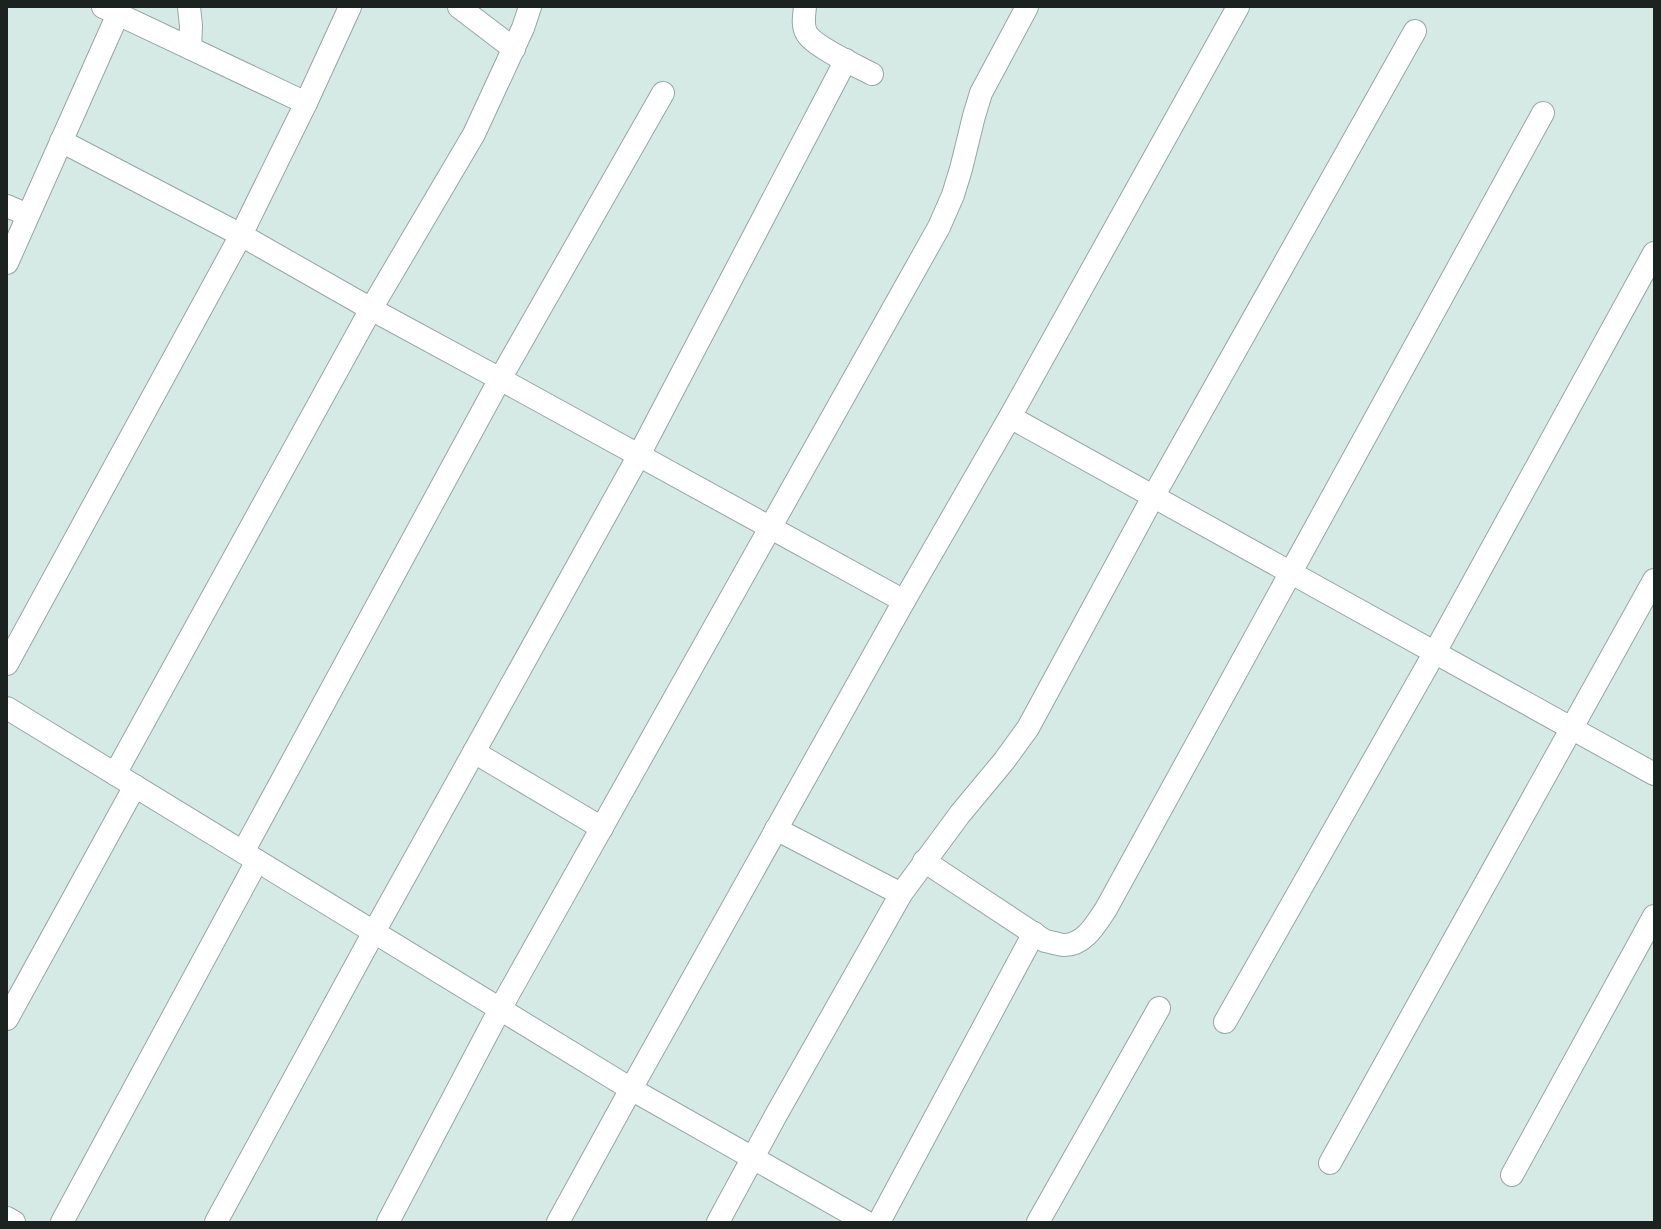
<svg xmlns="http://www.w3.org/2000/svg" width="1661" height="1229" viewBox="0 0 1661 1229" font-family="Arial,sans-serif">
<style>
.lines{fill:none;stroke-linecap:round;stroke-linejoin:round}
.minor-casing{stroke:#94a8a3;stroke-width:24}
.minor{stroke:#fff;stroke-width:22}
</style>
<rect width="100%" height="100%" fill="#d5eae5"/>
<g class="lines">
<defs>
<g id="minor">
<polyline points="103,7 306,103"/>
<polyline points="189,7 191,26 190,48"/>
<polyline points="459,7 514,49"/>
<path d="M 805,7 C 804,16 802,26 807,34 C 815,47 857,66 872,74"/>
<polyline points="61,141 241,235 306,103 350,7"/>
<polyline points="7,206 28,215"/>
<polyline points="7,263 118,14"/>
<polyline points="1010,417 1654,774"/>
<polyline points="7,664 241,235 371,309 500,379 663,93"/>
<polyline points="7,708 631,1089 904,601 1010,417 1238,7"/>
<polyline points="474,752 602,828"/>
<polyline points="115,774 371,309 474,134 523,28 530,7"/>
<polyline points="776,829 901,894"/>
<polyline points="243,852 500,379 904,601"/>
<path d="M 924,861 L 1045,941 C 1051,942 1057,944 1063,945 C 1084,946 1096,924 1106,909 L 1543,113"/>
<polyline points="7,1019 135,786"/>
<polyline points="1225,1022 1435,652 1654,253"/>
<polyline points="1330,1163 1654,580"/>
<polyline points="1512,1175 1654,916"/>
<polyline points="7,1218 14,1222"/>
<polyline points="62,1222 257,861"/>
<polyline points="216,1222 374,932 639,455 846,60"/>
<polyline points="388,1222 500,1009 939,227 953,195 961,169 974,116 981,93 1027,7"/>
<polyline points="558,1222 631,1089 866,1222"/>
<polyline points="718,1222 776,1115 901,894 960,814 1004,761 1028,728 1153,497 1415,31"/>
<polyline points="879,1222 1034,933"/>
<polyline points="1038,1222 1159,1008"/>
</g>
</defs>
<use href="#minor" class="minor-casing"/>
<use href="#minor" class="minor"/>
</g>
<rect width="1661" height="1229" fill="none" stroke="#1b2220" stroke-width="16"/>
</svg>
